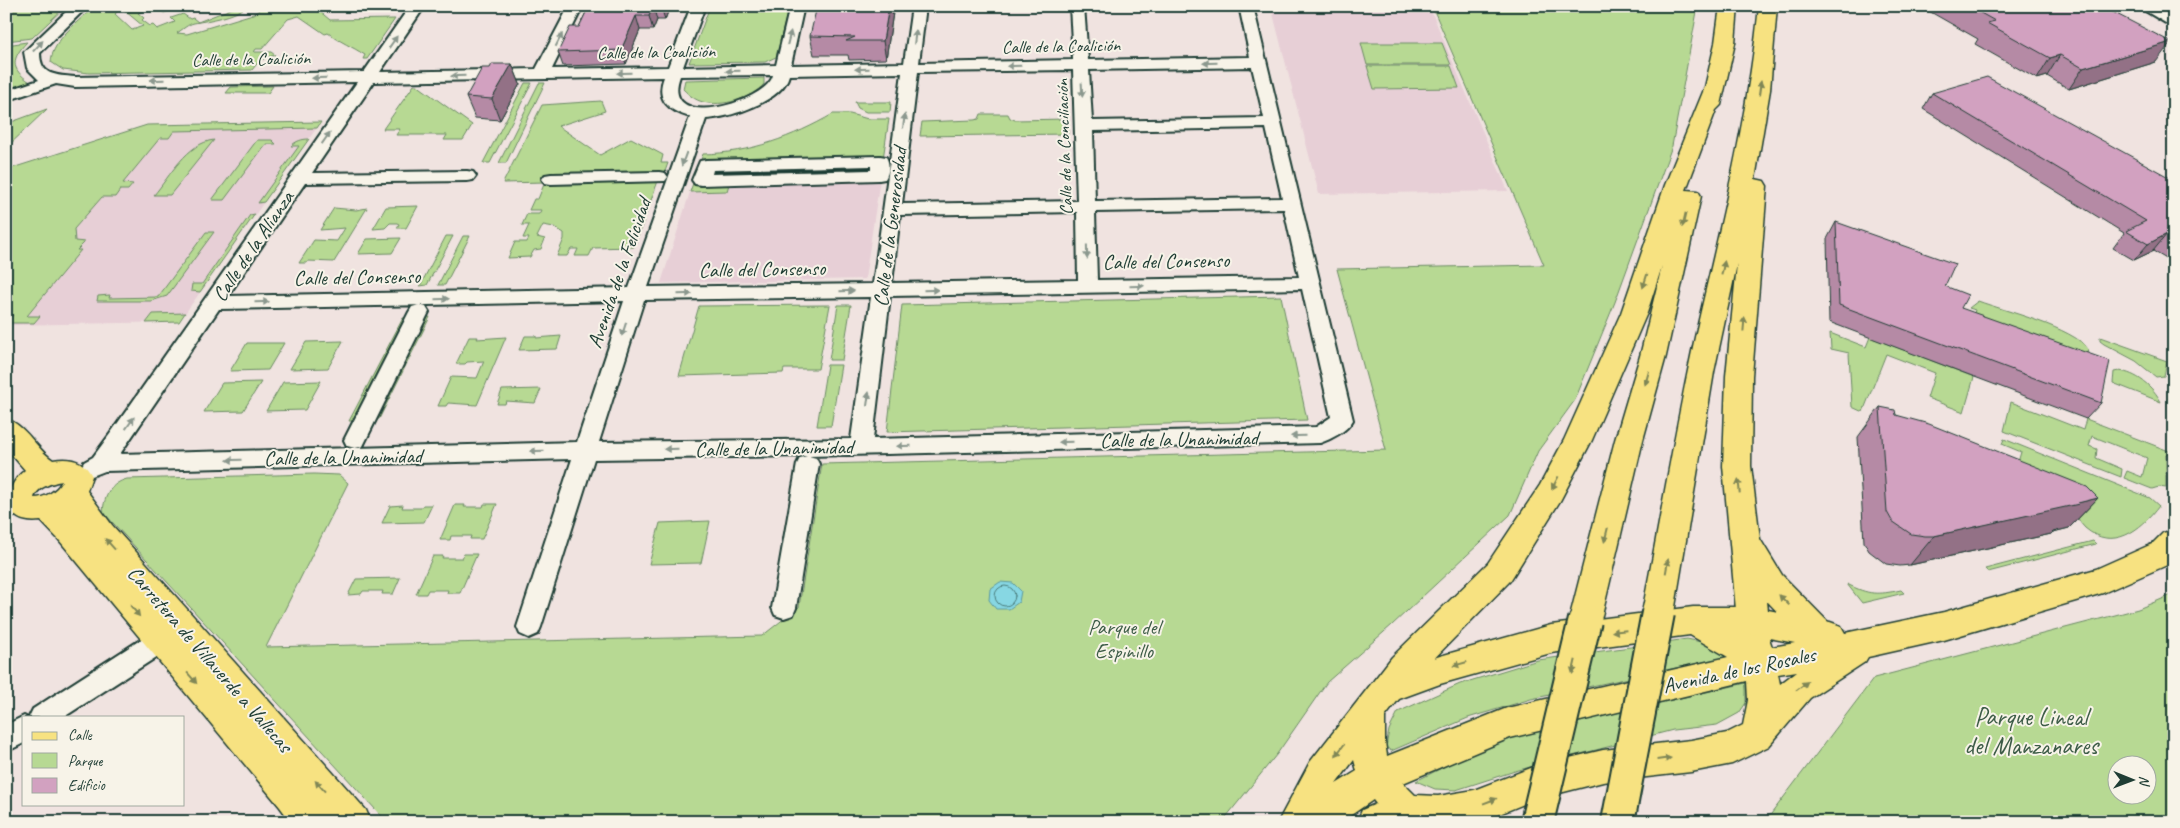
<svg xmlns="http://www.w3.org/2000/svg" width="2180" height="828" viewBox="0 0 2180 828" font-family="Caveat,sans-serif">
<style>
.built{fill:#e7cfd6}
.green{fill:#b7d993;stroke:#6b8b64;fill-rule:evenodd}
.water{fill:#87d7e3;stroke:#5d999d}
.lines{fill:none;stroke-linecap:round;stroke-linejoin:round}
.shore{stroke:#497b7a;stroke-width:1}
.minor-casing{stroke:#1f3d34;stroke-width:4}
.major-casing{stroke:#1f3d34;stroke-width:3}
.highway-casing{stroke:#1f3d34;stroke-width:3}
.minor{fill:#f7f3e8;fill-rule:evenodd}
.major{fill:#f7e281;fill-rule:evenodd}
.highway{fill:#f7e281;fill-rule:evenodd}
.highway-bridge-casing{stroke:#1f3d34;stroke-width:36;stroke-linecap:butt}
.highway-bridge{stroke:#f7e281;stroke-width:32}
.wall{fill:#b58aa5;stroke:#1f3d34}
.shaded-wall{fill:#937186;stroke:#1f3d34}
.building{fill:#d2a1c0;stroke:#1f3d34}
.oneway{fill:#8b988e}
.oneway2{fill:#808757}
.labels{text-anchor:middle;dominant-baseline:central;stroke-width:4;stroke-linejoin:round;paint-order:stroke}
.far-street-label{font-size:18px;fill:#1f3d34;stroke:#f7f3e8}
.street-label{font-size:21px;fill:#1f3d34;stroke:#f7f3e8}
.park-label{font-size:21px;fill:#3d5c47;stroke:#f7f3e8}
.near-park-label{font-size:25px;fill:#3d5c47;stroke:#f7f3e8}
</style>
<rect width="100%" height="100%" fill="#f0e3e0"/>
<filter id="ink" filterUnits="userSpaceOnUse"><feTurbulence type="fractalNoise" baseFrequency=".02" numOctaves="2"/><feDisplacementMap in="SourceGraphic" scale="10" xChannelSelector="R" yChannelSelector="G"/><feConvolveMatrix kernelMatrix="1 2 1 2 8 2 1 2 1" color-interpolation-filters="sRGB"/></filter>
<g filter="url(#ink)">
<g class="built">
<polygon points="1271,6 1429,6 1508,191 1319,194"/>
<polygon points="321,122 179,322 6,325 6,323 66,252 68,217 147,125"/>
<polygon points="880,179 865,279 661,283 690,192 727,191 730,181"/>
</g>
<g class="green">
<polygon points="6,6 60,7 66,6 32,38 6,41"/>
<path d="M 95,6 L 123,6 L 115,14 L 132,30 L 143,26 L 125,11 L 131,6 L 183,6 L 164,13 L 155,7 L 138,13 L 144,18 L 142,20 L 150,26 L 153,25 L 157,29 L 175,22 L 171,18 L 183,14 L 190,19 L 193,18 L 198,22 L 238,6 L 247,6 C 234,17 210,20 194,23 C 188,24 182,30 177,33 L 187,34 L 256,13 L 262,6 L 320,6 L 318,10 L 330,20 L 395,19 L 367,59 L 363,59 L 365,55 C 353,47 340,42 328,33 L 325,34 L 299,16 L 288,19 L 262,49 L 256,49 L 254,52 L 271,52 L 275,55 L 260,60 L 252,70 L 89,73 L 63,70 L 51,62 C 52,40 80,20 95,6 Z"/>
<polygon points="710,6 789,6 776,57 765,62 689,63"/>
<path d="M 1432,6 L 1698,6 L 1672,146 L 1615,302 L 1575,400 L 1538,451 L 1510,515 L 1392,625 L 1327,682 L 1277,754 L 1222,822 L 387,822 L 103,512 C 104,496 111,483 127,479 L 314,474 L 339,475 L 348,483 L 266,647 L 762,636 L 799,607 L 822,464 L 1386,450 L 1337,269 L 1544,265 Z"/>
<path d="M 27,42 C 8,62 13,71 33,84 L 6,94 L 6,45 Z"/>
<polygon points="1361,43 1442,43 1451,65 1367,65"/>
<polygon points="1367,66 1451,66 1459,88 1374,89"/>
<path d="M 764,78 L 764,84 C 751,99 722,107 703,102 C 695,100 689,95 683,89 L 685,80 Z"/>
<polygon points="525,83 532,83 490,163 483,163"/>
<polygon points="539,83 545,83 506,163 499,163"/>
<polygon points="414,85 417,85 472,125 463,140 444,140 447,135 396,135 400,129 383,129"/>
<polygon points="273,86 268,93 226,93 231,87"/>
<polygon points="601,101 605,111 558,126 600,155 631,138 663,155 661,163 668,163 662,180 658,181 634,247 593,248 589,256 575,256 578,249 571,249 567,256 557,256 564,239 564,233 554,227 543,225 537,237 545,239 541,249 534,250 530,257 508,258 515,242 527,242 529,238 523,238 529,225 522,225 527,214 539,214 541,210 529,210 534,199 538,199 545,182 503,183 542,105"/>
<polygon points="855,102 891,102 890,112 866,112 858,108"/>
<polygon points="47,109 6,148 6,124"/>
<path d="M 833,114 L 850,114 L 868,119 L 889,119 L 880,179 L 730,181 L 727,191 L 690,192 L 703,154 C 750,153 793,137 833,114 Z"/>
<polygon points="981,114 1008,114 1010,118 1015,120 1067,119 1068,134 920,136 922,122 974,120 979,119"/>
<polygon points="321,122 317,128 174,131 169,138 160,138 123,183 133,184 128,190 120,190 115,197 102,197 74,229 75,241 85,242 77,250 81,250 27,316 40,316 34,323 6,323 13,315 6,315 6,170 147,125"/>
<path d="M 309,139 L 264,202 L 258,203 L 299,146 L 291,146 C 296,141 302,139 309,139 Z"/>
<path d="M 214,140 L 170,195 L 154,195 C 170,176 187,143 214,140 Z"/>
<polygon points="257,140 272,140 276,144 266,144 224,200 212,200"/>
<polygon points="418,206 406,228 397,228 399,224 397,223 390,223 385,228 373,229 386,207"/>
<polygon points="334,208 356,210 367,208 334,262 308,261 307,263 299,263 314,240 337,241 345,228 320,230"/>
<polygon points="255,214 200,292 191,291 192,284 202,284 250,215"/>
<polygon points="206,232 214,232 167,296 151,301 97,301 98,296 110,295 109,298 158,297"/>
<polygon points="446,236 453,236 427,285 420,286"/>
<polygon points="463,236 470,236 445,285 438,285"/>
<polygon points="401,238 392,253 358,254 367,239"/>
<polygon points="1281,296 1307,420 887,432 902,305"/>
<path d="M 1978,301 C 2005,311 2074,328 2088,349 L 2083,373 L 1968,331 L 1975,310 L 1969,308 Z"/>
<polygon points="830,305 818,369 784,369 783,373 679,376 699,306"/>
<polygon points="838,305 851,305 842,360 829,360"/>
<polygon points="185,313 179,322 146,323 153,314"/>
<polygon points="422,317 430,317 379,419 370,419"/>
<polygon points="403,318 411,318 358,421 349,421"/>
<polygon points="1830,333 1866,347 1870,337 1974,377 1964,412 1927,398 1935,373 1886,354 1863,412 1852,407 1849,353 1831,349"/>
<polygon points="525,336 536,336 536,338 561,336 557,349 519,350"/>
<polygon points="469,337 478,337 477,339 506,337 477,405 448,403 446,406 438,406 451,377 477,378 484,361 467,362 465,364 456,364"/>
<polygon points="2100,337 2167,361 2164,376 2156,377 2136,361 2104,344 2100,341"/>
<polygon points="343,341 328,368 290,369 306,342"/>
<polygon points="247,343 284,343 268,370 230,371"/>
<polygon points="827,365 841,365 831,426 817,426"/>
<path d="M 2119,371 C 2136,373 2153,386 2161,402 L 2113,383 L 2114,372 Z"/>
<polygon points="321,381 305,410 266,411 283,382"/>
<polygon points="261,382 243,411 204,412 222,383"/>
<polygon points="541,389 535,403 506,401 505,404 497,404 502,390"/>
<polygon points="2011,402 2083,430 2086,419 2169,451 2166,455 2166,488 2159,487 2152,489 2124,478 2127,471 2142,477 2147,458 2092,436 2089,446 2097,449 2096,458 2122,469 2121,477 2004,431"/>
<path d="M 2004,439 L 2150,498 L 2159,506 C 2141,530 2113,552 2085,528 C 2079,523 2077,514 2071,509 C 2054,495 2034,482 2016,469 L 2021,452 L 2002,444 Z"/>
<polygon points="484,504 497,504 482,539 470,539 471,536 451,536 450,540 440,540 455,505 465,505 464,507 483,507"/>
<polygon points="403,505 402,508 421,508 423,505 432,505 424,522 382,523 390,506"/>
<polygon points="710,521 701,563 649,564 660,523"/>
<polygon points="2093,541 2096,544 1988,572 1985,569"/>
<polygon points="464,554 477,554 460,593 447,593 448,590 428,590 426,594 416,594 433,556 443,556 442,558 462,558"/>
<polygon points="400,578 393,594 382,594 383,591 363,591 361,594 348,595 356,579"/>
<path d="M 1847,584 C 1869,595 1877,595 1901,590 L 1904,593 L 1862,603 Z"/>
<path d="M 2174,594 L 2174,822 L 1765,822 L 1874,678 L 2138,609 ZM 2118,766 L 2148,766 L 2148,796 L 2118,796 Z"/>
<polygon points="1687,639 1706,643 1732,656 1531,699 1468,718 1391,751 1386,747 1389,730 1398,712 1460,684 1538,660"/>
<polygon points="1746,683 1746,703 1739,713 1717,725 1673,730 1515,771 1456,790 1435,789 1416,781 1479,749 1518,735"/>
</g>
<polygon class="water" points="1000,582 1013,583 1021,591 1019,602 1009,609 996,609 989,600 990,589"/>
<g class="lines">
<circle class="shore" cx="1005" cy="596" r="10"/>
<defs>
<g id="minor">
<path d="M 72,6 L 88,6 L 40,53 C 40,76 56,75 75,77 L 364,72 L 410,6 L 425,6 L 380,72 L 536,69 L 569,6 L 583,6 L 552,69 L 668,67 L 691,6 L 705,6 L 683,67 L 776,65 L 790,6 L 804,6 L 791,65 L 904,63 L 912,6 L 926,6 L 919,63 L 1073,60 L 1070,6 L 1084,6 L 1088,60 L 1250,57 L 1239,6 L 1253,6 L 1353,420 C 1347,431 1332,439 1320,443 L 809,456 L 816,458 L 819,464 L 796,608 L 793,615 L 784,618 L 775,615 L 772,608 L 797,464 L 800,458 L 807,456 L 594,459 L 541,627 L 538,634 L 529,638 L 520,634 L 517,627 L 572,459 L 105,471 L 92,476 L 84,474 L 81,468 L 84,462 L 93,457 L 110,434 L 357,82 L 75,87 L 56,84 L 6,101 L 6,91 L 39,80 L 27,68 L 24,52 ZM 1252,67 L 1264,118 L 1092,121 L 1089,70 ZM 1073,70 L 1077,201 L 902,204 L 918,72 ZM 902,73 L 873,284 L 648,287 L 706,119 C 730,118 783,101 789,75 ZM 773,75 C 767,103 659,133 680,76 ZM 664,77 C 655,100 669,111 690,117 L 629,288 L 228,296 L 305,183 L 467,181 L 473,180 L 476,176 L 473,172 L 467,171 L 312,173 L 374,82 ZM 1266,128 L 1282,198 L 1095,201 L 1093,131 ZM 1284,209 L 1299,277 L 1097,280 L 1095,212 ZM 1077,212 L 1078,280 L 892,283 L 900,215 ZM 1302,289 L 1331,417 L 1316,427 L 873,439 L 890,296 ZM 871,297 L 851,439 L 599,442 L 644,300 ZM 624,301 L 577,442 L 355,448 L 363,446 L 366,440 L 429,312 L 426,307 L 419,305 L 412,307 L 409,312 L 344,440 L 347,446 L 355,448 L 120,454 L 219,309 Z"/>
<polygon points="2137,6 2155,6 2174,18 2174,28"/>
<path d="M 880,156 L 886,157 C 890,163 889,173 885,179 L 879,180 L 701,185 L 695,184 L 692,180 L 700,161 L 706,160 ZM 871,166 L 871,170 L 712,174 L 713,170 Z"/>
<polygon points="659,172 665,173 668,177 665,181 551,184 545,183 542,179 545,175 551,174"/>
<polygon points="19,495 27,498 30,504 27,510 6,520 6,500"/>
<polygon points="160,630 169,633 172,641 169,649 64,717 29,717 33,709 151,633"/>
<polygon points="24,716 26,717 24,717 24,743 6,752 6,725"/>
</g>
<g id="major">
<path d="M 6,419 C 26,425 36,449 53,460 C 70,457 84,460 92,476 L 87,491 L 112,525 L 366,810 L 371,822 L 291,822 L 280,807 L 59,540 L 41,521 C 2,526 0,490 25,470 L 6,448 ZM 62,481 C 57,491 45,498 34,498 C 37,487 52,483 62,481 Z"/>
<path d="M 2174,530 L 2174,562 L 2103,593 L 1944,640 L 1868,657 L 1865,662 L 1810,698 L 1769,746 L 1732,764 L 1691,772 L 1603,782 L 1536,799 L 1480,822 L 1357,822 L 1362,810 L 1376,804 L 1373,800 L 1341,822 L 1278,822 L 1310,762 L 1375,679 L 1387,674 L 1440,656 L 1551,625 L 1693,607 L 1753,607 L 1830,622 L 1841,626 L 1845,633 L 1944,612 L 2096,569 L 2152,544 L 2163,533 ZM 1690,635 L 1728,657 L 1507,708 L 1387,756 L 1385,742 L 1385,717 L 1399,699 L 1440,684 L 1551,653 ZM 1769,638 L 1795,643 L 1772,647 ZM 1797,671 L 1780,684 L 1778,674 ZM 1747,681 L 1748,700 L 1743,725 L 1727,733 L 1691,740 L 1603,750 L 1536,766 L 1474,790 L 1438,796 L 1415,795 L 1403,783 L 1510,738 ZM 1354,760 L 1357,771 L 1336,784 Z"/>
</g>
<g id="highway">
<polygon points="1720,6 1738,6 1735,43 1721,105 1716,110 1686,190 1698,191 1701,196 1666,356 1643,440 1601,620 1596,630 1585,633 1574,630 1569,620 1615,440 1640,356 1662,266 1647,313 1592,440 1560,501 1510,581 1416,677 1399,699 1387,704 1375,699 1370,689 1375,679 1392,657 1488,563 1540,485 1564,440 1621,313 1665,185 1705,87 1715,43"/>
<path d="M 1759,6 L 1777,6 L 1770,90 L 1755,179 L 1764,181 L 1767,186 L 1752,376 L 1751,466 L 1760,539 L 1782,575 L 1830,624 L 1835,634 L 1830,644 L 1819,648 L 1808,644 L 1767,601 L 1769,621 L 1764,631 L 1753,635 L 1742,631 L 1737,621 L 1723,466 L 1726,376 L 1737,264 L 1714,372 L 1674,613 L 1669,622 L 1658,626 L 1647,622 L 1642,613 C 1660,521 1675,429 1695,337 C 1720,227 1748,119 1759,6 Z"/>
<polygon points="1407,795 1420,800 1429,822 1393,822 1389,812 1394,800"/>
</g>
</defs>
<use href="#minor" class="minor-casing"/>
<use href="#major" class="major-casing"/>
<use href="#highway" class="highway-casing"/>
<use href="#minor" class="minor"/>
<use href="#major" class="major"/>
<use href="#highway" class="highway"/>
<defs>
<g id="highway-bridge">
<polyline points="1537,822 1585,620"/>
<polyline points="1618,822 1658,613"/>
</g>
</defs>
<use href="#highway-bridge" class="highway-bridge-casing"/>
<use href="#highway-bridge" class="highway-bridge"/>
</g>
<g class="wall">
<polygon points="589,6 670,6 665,20 657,20 653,30 640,30 626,64 563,66 558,52 579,27"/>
<polygon points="894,6 886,59 849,60 848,55 814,55 810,36"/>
<polygon points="1920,6 2101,6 2156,62 2069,89 2047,76 2037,79 1975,44 1978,39"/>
<polygon points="512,64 520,84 500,120 475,118 466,97 490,68"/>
<polygon points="1932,93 2174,180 2174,262 2173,263 2153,251 2134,260 2113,248 2124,233 1923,109"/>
<polygon points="1836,222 1945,286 1961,308 2101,403 2086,419 1829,322 1827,239"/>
<polygon points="1880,407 1896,415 2098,498 2069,528 2053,532 2051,534 1910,565 1900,566 1886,564 1869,551 1864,542 1858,437"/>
</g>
<g class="shaded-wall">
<polygon points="653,6 657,20 653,30 649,16"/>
<polygon points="661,6 670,6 665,20"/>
<polygon points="889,6 894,6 886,59 883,41"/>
<polygon points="636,16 640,30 626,64 621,50"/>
<polygon points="2171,42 2156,62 2069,89 2083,68"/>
<polygon points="2060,55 2047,76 2037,79 2050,58"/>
<polygon points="512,64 520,84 500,120 492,99"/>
<polygon points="2167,234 2153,251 2134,260 2148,244"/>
<polygon points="2098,498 2069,528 2053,532 2051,534 1910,565 1934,536"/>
</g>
<g class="building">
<polygon points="589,6 653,6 649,16 636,16 621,50 558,52 570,27 579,27"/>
<polygon points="817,6 889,6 883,41 846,41 855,37 810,36"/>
<polygon points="1968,6 2101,6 2171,42 2083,68 2060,55 2050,58 1987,23 1995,21"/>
<polygon points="492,64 512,64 492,99 466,97 482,68 490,68"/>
<polygon points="1987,77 2174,180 2174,238 2167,234 2148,244 2126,231 2146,221 1932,93"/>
<polygon points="1836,222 1955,264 1945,286 1968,295 1961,308 2110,361 2101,403 1839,305"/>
<polygon points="1880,407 1895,410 1896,415 1929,424 2087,487 2098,498 2078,503 2079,504 1934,536 1925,536 1911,534 1892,521 1887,512"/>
</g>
<defs><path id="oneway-solid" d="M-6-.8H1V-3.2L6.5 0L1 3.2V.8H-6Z" transform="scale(1.25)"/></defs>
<g class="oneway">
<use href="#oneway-solid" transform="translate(915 37) rotate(-83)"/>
<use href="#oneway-solid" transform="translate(789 38) rotate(-76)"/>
<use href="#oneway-solid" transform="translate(559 40) rotate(-63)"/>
<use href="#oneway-solid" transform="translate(393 42) rotate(-55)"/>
<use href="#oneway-solid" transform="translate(38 46) rotate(-47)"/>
<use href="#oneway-solid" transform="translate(1210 63) rotate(179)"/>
<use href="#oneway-solid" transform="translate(1014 66) rotate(179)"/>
<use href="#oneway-solid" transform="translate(862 69) rotate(179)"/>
<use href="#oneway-solid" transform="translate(733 71) rotate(179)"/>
<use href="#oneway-solid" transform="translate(624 73) rotate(179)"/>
<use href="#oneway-solid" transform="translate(458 76) rotate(179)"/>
<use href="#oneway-solid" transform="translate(319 78) rotate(179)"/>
<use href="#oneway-solid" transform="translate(157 80) rotate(179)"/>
<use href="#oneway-solid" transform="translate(1082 90) rotate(87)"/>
<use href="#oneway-solid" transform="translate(904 121) rotate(-82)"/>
<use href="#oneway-solid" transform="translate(326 138) rotate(-55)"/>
<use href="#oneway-solid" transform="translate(684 159) rotate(110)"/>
<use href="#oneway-solid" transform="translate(1087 252) rotate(89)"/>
<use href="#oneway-solid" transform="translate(1137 286) rotate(-1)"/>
<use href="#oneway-solid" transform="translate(931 290) rotate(-1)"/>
<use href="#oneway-solid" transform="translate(847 291) rotate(-1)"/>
<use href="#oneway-solid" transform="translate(685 294) rotate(-1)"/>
<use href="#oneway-solid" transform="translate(442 299) rotate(-1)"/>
<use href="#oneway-solid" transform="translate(262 302) rotate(-1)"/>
<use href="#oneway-solid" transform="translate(624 329) rotate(108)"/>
<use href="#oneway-solid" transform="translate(868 399) rotate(-82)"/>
<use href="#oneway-solid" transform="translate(130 423) rotate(-55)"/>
<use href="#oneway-solid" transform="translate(1298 436) rotate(179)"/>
<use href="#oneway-solid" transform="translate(1066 442) rotate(179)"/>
<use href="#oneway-solid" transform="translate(904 446) rotate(179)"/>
<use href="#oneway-solid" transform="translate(671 449) rotate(179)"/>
<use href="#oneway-solid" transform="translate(537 451) rotate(178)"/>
<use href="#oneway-solid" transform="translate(234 460) rotate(179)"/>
</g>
<g class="oneway2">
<use href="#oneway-solid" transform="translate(1760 88) rotate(-82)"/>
<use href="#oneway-solid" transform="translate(1684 220) rotate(103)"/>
<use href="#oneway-solid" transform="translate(1723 268) rotate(-78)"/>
<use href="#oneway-solid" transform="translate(1645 281) rotate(108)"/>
<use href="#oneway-solid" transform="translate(1744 324) rotate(-85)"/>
<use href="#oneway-solid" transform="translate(1647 378) rotate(106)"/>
<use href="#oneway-solid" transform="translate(1555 483) rotate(118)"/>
<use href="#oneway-solid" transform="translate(1739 486) rotate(-96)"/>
<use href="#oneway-solid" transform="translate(1606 535) rotate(104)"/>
<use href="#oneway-solid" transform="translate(110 544) rotate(-132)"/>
<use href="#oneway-solid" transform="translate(1667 566) rotate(-80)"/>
<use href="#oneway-solid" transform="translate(1784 600) rotate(-135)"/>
<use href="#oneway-solid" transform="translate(135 611) rotate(50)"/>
<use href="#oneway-solid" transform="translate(1619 631) rotate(174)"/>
<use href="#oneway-solid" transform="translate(1460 664) rotate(164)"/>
<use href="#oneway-solid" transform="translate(1574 667) rotate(103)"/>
<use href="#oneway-solid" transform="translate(192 678) rotate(49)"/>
<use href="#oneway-solid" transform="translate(1802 686) rotate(-37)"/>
<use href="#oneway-solid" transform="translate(1340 750) rotate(127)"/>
<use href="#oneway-solid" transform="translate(1664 759) rotate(-7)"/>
<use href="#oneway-solid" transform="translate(320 786) rotate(-132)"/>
<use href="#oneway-solid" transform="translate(1490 801) rotate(-21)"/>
</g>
</g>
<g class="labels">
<g class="far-street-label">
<text transform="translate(1061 46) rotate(-1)">Calle de la Coalición</text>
<text transform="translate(656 52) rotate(-1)">Calle de la Coalición</text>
<text transform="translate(251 59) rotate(-1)">Calle de la Coalición</text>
<text transform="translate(1064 147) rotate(-92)">Calle de la Conciliación</text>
</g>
<g class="street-label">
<text transform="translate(890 227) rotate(-83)">Calle de la Generosidad</text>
<text transform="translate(253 246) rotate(-56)">Calle de la Alianza</text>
<text transform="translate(1166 261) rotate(-1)">Calle del Consenso</text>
<text transform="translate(762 269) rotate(-1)">Calle del Consenso</text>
<text transform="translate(619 273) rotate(-71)">Avenida de la Felicidad</text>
<text transform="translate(357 277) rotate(-1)">Calle del Consenso</text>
<text transform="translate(1179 439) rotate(-1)">Calle de la Unanimidad</text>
<text transform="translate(774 448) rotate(-1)">Calle de la Unanimidad</text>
<text transform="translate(343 457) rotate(-1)">Calle de la Unanimidad</text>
<text transform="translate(210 659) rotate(49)">Carretera de Villaverde a Vallecas</text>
<text transform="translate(1739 670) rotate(-12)">Avenida de los Rosales</text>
</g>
<g class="park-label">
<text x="1124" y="627">Parque del<tspan x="1124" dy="24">Espinillo</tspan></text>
</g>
<g class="near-park-label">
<text x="2031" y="717">Parque Lineal<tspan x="2031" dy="29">del Manzanares</tspan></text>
</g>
</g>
<rect width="2180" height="828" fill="none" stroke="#f7f3e8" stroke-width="25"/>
<rect x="12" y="12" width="2155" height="803" fill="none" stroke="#1f3d34" stroke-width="2" filter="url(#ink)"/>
<rect x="22" y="716" width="162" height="90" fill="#f7f3e8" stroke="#a1aaa0"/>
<rect x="32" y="732" width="25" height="8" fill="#f7e281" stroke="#a1aaa0"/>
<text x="68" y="740" font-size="15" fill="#1f3d34">Calle</text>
<rect x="32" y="753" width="25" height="15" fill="#b7d993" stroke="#a1aaa0"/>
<text x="68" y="766" font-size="15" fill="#1f3d34">Parque</text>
<rect x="32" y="778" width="25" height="15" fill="#d2a1c0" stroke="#a1aaa0"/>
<text x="68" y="790" font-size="15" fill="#1f3d34">Edificio</text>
<g transform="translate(2132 780) rotate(91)"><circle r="24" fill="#f7f3e8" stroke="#a1aaa0"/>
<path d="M0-4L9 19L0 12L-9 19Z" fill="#1f3d34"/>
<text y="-8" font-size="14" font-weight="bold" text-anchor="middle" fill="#1f3d34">N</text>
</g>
</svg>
